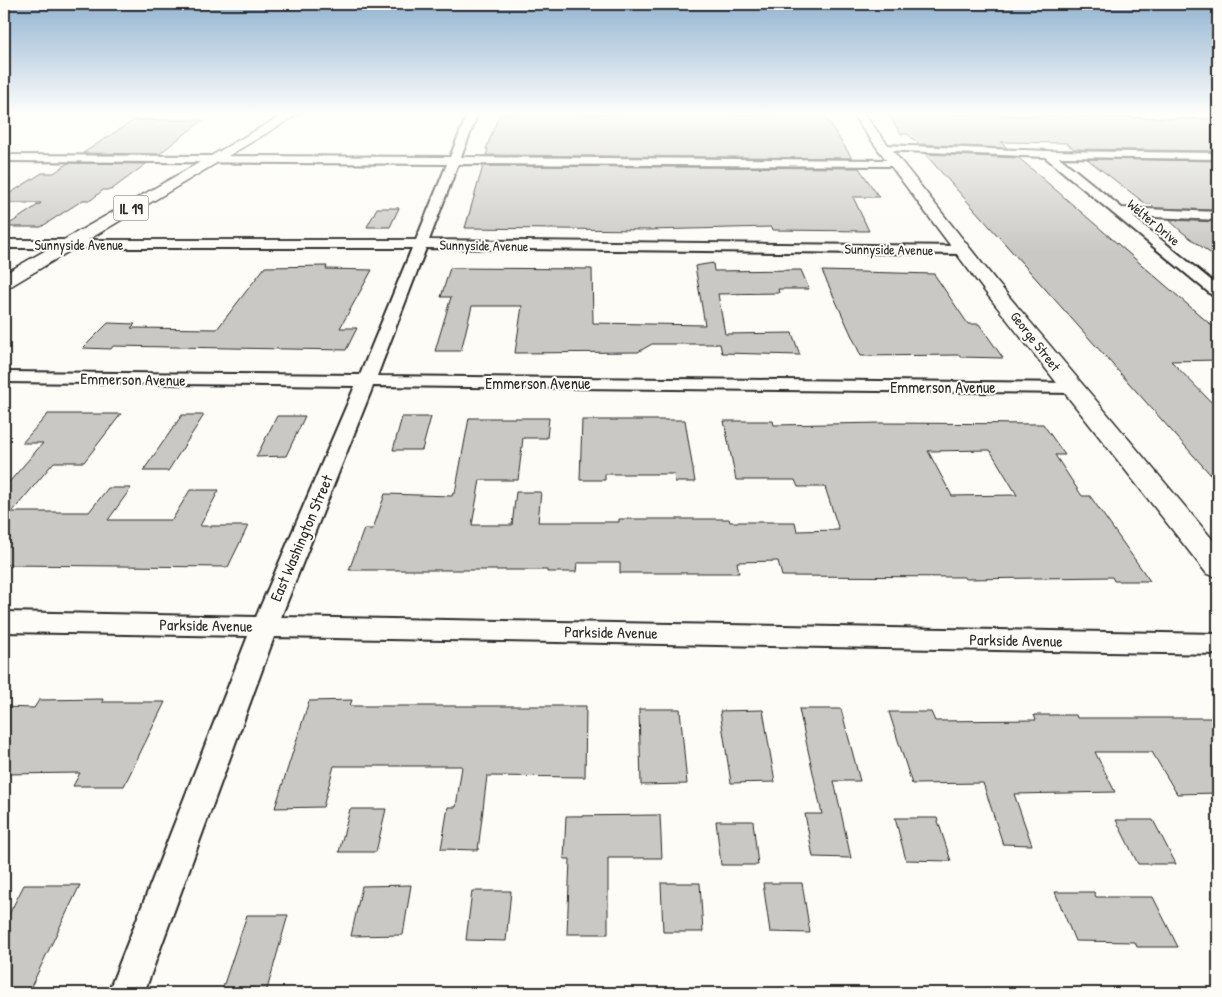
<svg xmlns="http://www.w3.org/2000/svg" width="1222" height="997" viewBox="0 0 1222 997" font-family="'Patrick Hand',sans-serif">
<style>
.building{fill:#c9c8c4;stroke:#2b2b2b;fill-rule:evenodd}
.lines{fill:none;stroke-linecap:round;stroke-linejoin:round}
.minor-casing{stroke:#2b2b2b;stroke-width:4}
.tertiary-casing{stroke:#2b2b2b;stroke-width:3}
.primary-casing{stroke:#2b2b2b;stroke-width:3}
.minor{fill:#fdfcf7;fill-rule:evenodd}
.tertiary{fill:#fdfcf7;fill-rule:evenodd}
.primary{fill:#fdfcf7;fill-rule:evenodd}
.labels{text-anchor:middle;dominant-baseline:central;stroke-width:4;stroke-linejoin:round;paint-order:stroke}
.far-street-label{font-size:14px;fill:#2b2b2b;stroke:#fdfcf7}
.shield{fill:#fdfcf7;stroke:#6a6a68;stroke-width:1}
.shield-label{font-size:15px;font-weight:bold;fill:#2b2b2b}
.street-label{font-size:16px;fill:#2b2b2b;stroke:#fdfcf7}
</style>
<rect width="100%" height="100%" fill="#fdfcf7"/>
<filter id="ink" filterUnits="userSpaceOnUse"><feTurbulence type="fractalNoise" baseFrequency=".02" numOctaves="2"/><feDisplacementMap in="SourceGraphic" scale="10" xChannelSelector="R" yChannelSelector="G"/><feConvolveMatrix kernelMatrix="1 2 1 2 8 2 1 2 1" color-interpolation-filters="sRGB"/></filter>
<g filter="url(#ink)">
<g class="building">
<polygon points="500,113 824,115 852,158 486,155 488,149 486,149"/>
<polygon points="887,113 1218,119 1218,151 1074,149 1066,143 1001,142 1007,148 918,144 908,134 901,134"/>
<polygon points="134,120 203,120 159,154 83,153"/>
<polygon points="925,154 1019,158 1218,331 1218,360 1171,361 1218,409 1218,483"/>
<polygon points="1087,159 1218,161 1218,210 1155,208 1151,204 1146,204"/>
<polygon points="68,163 146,164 111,190 103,190 91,200 83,200 41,227 5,227 41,203 4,203 4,197 42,173 54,173"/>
<polygon points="483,166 859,168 879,197 853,197 869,231 773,230 772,227 648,230 465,228"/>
<polygon points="377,208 399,208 390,227 367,227"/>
<polygon points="1169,220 1218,222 1218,259 1182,232"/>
<polygon points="713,263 714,271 801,270 809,289 778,289 779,293 718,294 725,334 792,333 800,355 722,353 720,344 652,344 638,352 515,353 522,306 472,306 461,351 435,351 451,297 441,297 450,268 592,269 593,323 705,325 695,266"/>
<polygon points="327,266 326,269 372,270 340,328 357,328 346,350 113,346 111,349 83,348 108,323 135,324 131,328 217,329 265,267"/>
<polygon points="822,271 934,274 968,324 979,324 1003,358 960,357 960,355 861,356"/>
<polygon points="48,414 121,414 84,462 54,462 12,512 89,512 108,488 131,488 108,520 172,520 190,490 219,490 200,526 248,526 228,567 4,565 4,488 43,443 22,443"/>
<polygon points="182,415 204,415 168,471 143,471"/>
<polygon points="277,416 305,416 286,456 256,457"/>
<polygon points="402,417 431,417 422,450 393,450"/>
<path d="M 469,418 L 549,418 L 547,438 L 523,438 L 518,480 L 480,480 L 472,525 L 512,525 L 516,492 L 541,492 L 538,522 L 619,522 L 619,519 L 729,519 L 730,522 L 795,522 L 797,531 L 839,530 L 825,487 L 798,487 L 795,480 L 736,480 L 724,421 L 773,421 L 774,425 L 881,423 L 1043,424 L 1065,455 L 1055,455 L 1082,496 L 1090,496 L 1150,581 L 1114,581 L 1112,577 L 965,579 L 964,577 L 782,576 L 778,561 L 737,562 L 739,573 L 620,573 L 620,563 L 577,563 L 576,572 L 547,572 L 547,570 L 349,570 L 364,529 L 373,529 L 385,494 L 452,496 L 453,493 L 455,493 ZM 990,450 L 1017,495 L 952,496 L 928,451 Z"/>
<polygon points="582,420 685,420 695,482 675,482 674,474 605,474 605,480 580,480"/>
<polygon points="103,699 102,702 165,702 124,786 73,786 80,773 4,774 4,707 34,708 39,700"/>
<polygon points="352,700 350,706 586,706 585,777 487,776 478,850 441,849 448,807 456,807 462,766 334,766 323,807 275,808 309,701"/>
<polygon points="639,709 680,709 687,784 641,785"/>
<polygon points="799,709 841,709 860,781 834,781 851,858 813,857 805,814 822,814"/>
<polygon points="763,710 775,782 731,783 720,711"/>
<polygon points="889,712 931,712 935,721 1036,720 1034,715 1076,715 1077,718 1218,718 1218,793 1177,794 1152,752 1095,752 1115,792 1014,794 1032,845 1003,844 983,783 912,784"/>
<polygon points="350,809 386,809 376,852 339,852"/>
<polygon points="660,815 662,858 608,858 608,934 567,934 570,859 564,859 566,816"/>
<polygon points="895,818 937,818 951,861 906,860"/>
<polygon points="1116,820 1153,820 1176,864 1138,864"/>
<polygon points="716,821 753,821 758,865 721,865"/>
<polygon points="661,883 700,883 703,932 663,932"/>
<polygon points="763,883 802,883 810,933 770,932"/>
<polygon points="24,885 80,885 28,993 4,993 4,924"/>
<polygon points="411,885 403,935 351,936 362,886"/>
<polygon points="472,891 511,891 506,941 466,940"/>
<polygon points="1055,892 1094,892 1096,897 1153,897 1178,947 1137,947 1135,942 1075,941"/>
<polygon points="247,915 288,915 266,993 221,993"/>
</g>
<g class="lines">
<defs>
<g id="minor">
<polygon points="468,113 478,113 461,157 894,160 900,163 894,166 458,164 429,240 963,246 970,250 963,254 426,248 377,376 1073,383 1079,384 1082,388 1079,392 1073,393 373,386 281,617 1218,634 1218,654 274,637 144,993 108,993 248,636 4,632 4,612 256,617 355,386 4,382 4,372 360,375 412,248 4,248 4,240 416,240 447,164 4,161 4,155 450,157"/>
<polygon points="883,145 1048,151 1218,153 1218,159 1059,157 1122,208 1218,212 1218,220 1132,216 1218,286 1218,297 1213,296 1045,157 879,150 878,148"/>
</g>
<polygon id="tertiary" points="851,113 863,113 996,281 1218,546 1218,577 1207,574 983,289"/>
<polygon id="primary" points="286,113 300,113 11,286 4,288 4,274"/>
</defs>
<use href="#minor" class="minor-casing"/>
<use href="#tertiary" class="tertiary-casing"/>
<use href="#primary" class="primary-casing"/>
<use href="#minor" class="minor"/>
<use href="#tertiary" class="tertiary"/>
<use href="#primary" class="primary"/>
</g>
</g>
<linearGradient id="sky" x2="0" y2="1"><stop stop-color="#93b4d2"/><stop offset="0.45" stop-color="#fefefb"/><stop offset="1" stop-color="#fefefb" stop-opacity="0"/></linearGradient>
<rect width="1222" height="252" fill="url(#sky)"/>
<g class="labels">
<g class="far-street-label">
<text transform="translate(1154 222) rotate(40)">Welter Drive</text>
<text x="79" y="244">Sunnyside Avenue</text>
<text transform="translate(484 245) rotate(1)">Sunnyside Avenue</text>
<text transform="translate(889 249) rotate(1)">Sunnyside Avenue</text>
<text transform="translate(1036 341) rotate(52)">George Street</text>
</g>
<rect class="shield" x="113.5" y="195.5" width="35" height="25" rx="4"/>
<g class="shield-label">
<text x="131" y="208">IL 19</text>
</g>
<g class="street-label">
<text transform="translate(133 379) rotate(1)">Emmerson Avenue</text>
<text x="538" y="383">Emmerson Avenue</text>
<text x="943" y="387">Emmerson Avenue</text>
<text transform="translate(301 538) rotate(-67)">East Washington Street</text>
<text transform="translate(206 625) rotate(1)">Parkside Avenue</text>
<text transform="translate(611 632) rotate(1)">Parkside Avenue</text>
<text transform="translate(1016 640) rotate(1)">Parkside Avenue</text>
</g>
</g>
<rect width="1222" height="997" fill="none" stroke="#fdfcf7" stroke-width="20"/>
<rect x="10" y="10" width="1202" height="977" fill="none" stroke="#2b2b2b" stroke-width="2" filter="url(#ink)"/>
</svg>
